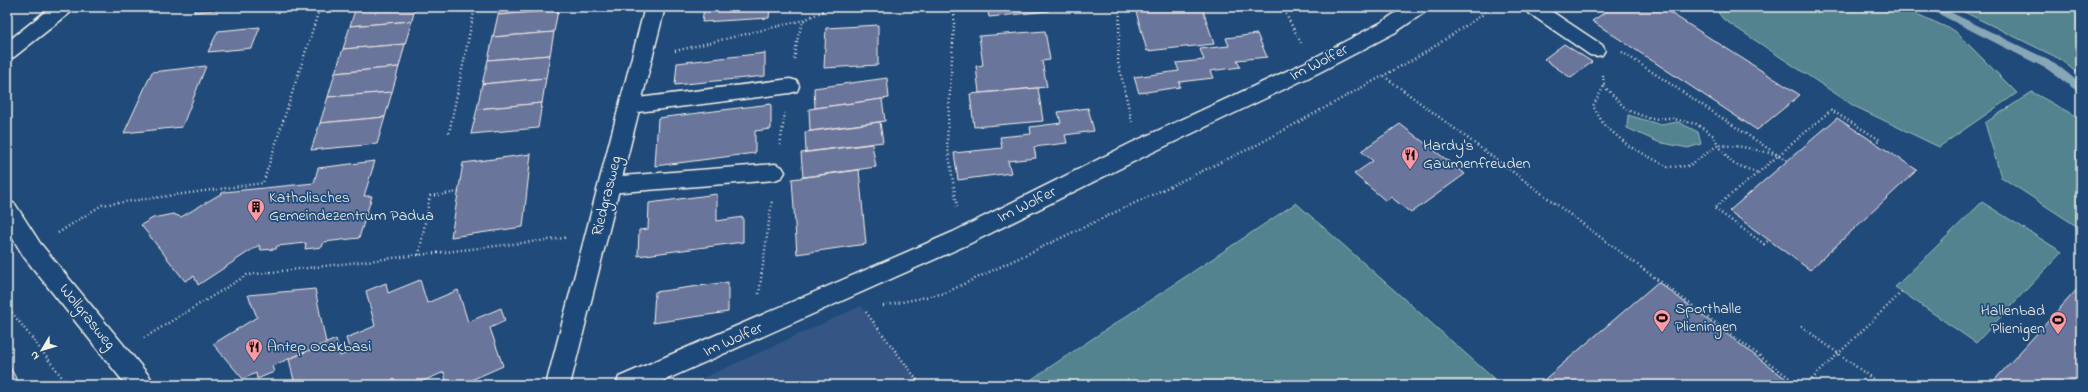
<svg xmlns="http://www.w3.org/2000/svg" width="2088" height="392" viewBox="0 0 2088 392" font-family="'Indie Flower',sans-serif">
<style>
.built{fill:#365784}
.green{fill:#52838e;stroke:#a3babb}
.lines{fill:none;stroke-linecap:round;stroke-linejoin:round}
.stream{fill:#87a7b7;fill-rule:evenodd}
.building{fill:#6a749c;stroke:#f4f1e8}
.lane-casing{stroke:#f4f1e8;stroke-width:3}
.street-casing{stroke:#f4f1e8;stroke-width:3}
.secondary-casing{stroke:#f4f1e8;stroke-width:3}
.path{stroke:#f4f1e8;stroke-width:2.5;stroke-dasharray:1 3;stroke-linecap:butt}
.lane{fill:#1f4a7a;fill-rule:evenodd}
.street{fill:#1f4a7a;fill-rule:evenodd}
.secondary{fill:#1f4a7a;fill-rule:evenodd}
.labels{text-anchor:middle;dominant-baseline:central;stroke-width:3.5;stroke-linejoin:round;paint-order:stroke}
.street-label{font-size:16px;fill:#f4f1e8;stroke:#1f4a7a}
.poi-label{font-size:16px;fill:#f4f1e8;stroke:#1f4a7a;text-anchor:start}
</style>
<rect width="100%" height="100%" fill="#1f4a7a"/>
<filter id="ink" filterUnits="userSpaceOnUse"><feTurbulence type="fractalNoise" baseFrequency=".025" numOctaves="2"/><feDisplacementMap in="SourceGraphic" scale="8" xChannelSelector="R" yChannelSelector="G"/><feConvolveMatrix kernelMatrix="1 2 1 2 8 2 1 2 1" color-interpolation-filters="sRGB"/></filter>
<g filter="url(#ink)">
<polygon class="built" points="861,306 921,385 688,385"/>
<g class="green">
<polygon points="1714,7 1901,7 1955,31 2017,93 1939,147 1854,106 1723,19"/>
<polygon points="1954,7 2081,7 2081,76 2058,58"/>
<polygon points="2032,92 2081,119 2081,229 2001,177 1985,123"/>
<polygon points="1628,115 1661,125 1678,122 1698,132 1701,144 1688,148 1658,142 1627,128"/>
<polygon points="1982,202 2062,252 1976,343 1895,287"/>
<polygon points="1296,203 1501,385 1023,385"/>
</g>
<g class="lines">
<polygon class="stream" points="1927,7 1940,7 2055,63 2081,84 2081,94 2047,69 1929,9"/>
</g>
<g class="building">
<polygon points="196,7 247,7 194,12"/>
<polygon points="356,7 415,7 412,21 350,26"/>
<polygon points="500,7 559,7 558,10 498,15"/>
<polygon points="704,7 770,7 769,18 702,22"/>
<polygon points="987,7 1049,7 1049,11 989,17"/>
<polygon points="1148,7 1202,7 1214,44 1147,51 1135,8"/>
<polygon points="1613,7 1661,7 1800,95 1757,130 1592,21"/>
<polygon points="558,10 554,32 493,37 498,15"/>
<polygon points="412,21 405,44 343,49 350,26"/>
<polygon points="878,25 878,65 824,68 826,28"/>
<polygon points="260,27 252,48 208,52 218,31"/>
<polygon points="1045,31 1050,60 1042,61 1047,87 979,93 976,66 983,65 979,36"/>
<polygon points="554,32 550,55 488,60 493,37"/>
<polygon points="1257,34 1267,57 1237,60 1240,67 1210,71 1213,78 1179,82 1180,87 1139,93 1134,77 1179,71 1176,63 1204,60 1200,49 1229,46 1226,38"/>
<polygon points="405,44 399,67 335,73 343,49"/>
<polygon points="1564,44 1592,62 1571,78 1544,59"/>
<polygon points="765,53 765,76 675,85 677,63"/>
<polygon points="550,55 546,78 482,84 488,60"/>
<polygon points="206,66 182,127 124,133 152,72"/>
<polygon points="399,67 392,92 328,97 335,73"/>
<polygon points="546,78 542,103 477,109 482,84"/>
<polygon points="887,78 889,98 815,108 814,88"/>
<polygon points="1038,88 1043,121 974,127 970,94"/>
<polygon points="392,92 385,117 320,123 328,97"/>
<polygon points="882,99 885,121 810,131 809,109"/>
<polygon points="542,103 538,128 471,134 477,109"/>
<polygon points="771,104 771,129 755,131 755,153 655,166 658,118"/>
<polygon points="1088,108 1094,131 1065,135 1067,143 1034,147 1036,158 1008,161 1011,173 958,180 954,153 1002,148 1000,137 1031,134 1030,127 1061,123 1058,112"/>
<polygon points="385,117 377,144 311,150 320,123"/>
<polygon points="1837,118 1917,170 1810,270 1729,211"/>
<polygon points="880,122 883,142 806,152 805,132"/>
<polygon points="1400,124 1465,174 1411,213 1391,197 1386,201 1354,174 1373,161 1361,151"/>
<polygon points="872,144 876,167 803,177 801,153"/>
<polygon points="531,154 523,227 451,237 463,163"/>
<polygon points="375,161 364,196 372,196 359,238 324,242 322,247 305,249 306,243 277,246 276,249 261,250 259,245 198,285 194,276 185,281 141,225 153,218 173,214 181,217 224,192 314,183 318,168"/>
<polygon points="859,170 866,244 797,254 792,179"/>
<polygon points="717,194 717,221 743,217 743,242 638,256 639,230 648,229 649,203"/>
<polygon points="420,280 427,303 458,290 468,322 501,308 505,321 490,328 503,366 460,385 447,385 444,372 414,385 295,385 289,359 336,339 340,356 350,352 346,338 375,326 366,291 386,283 388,293"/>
<polygon points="728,282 728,312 653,323 655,292"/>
<polygon points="1658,282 1794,385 1538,385"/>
<polygon points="2081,285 2081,385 1990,385"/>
<polygon points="315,289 326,343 272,366 274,372 257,379 256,373 243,379 213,344 257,317 248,295"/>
<polygon points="7,362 19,383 15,385 7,385"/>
</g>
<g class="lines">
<defs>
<g id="lane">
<polygon points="1523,7 1545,7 1602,45 1605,50 1602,55 1596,56 1590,55 1526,11"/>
<polygon points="790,79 797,81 799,86 797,91 790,93 630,113 623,111 621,106 623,101 630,99"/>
<polygon points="775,164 782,167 785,172 782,177 775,180 609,193 602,190 599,185 602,180 609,177"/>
</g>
<g id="street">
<polygon points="645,7 665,7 570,385 546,385"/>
<polygon points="1404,7 1428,7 1425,12 1396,32 1320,72 1147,155 969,244 654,385 616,385 619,377 953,232 1131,143 1306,62 1382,22"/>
<polygon points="7,201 15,204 40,243 150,377 153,385 126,385 24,257 7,229"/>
</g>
<polygon id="secondary" points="51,7 74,7 71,12 14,57 7,59 7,42"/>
</defs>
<use href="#lane" class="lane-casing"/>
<use href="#street" class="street-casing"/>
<use href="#secondary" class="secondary-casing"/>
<g class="path">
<polyline points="955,7 947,142 957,207"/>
<polyline points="1120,7 1118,62 1132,122"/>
<polyline points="1282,7 1301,43"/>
<polyline points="804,20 832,7"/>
<polyline points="675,51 804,20 798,36 794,61"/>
<polyline points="1622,52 1787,161"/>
<polyline points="1603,75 1604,86 1593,106 1604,125 1629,146 1668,167 1689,166 1718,145 1743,147 1779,155"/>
<polyline points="1384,76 1799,385"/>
<polyline points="1604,86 1627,110 1651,119 1669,118 1696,124 1714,136 1718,145 1732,163 1758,173 1714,208 1764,244 1769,240"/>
<polyline points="449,133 475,7"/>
<polyline points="780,145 785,113"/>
<polyline points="1758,173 1831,110 1880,140 1876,143"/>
<polyline points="58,233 102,205 263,183 320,7"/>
<polyline points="419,255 430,196 459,192"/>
<polyline points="759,294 772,200"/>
<polyline points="7,306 68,385"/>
<polyline points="883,306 945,293 1255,146 1423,54 1494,7"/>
<polyline points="866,312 921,385"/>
<polyline points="1801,326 1881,385"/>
<polyline points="144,338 247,275 565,238"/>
<polyline points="1806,385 1902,292"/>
</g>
<use href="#lane" class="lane"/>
<use href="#street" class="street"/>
<use href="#secondary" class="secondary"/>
</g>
</g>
<defs>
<symbol id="restaurant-pin" viewBox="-11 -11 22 30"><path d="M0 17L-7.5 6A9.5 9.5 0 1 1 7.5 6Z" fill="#ff9aa2" stroke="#1f4a7a"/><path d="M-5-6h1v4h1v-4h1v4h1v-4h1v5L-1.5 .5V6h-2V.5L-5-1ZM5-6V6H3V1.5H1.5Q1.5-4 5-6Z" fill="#111"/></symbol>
<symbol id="building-pin" viewBox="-11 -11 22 30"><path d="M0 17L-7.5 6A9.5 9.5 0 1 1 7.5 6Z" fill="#ff9aa2" stroke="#1f4a7a"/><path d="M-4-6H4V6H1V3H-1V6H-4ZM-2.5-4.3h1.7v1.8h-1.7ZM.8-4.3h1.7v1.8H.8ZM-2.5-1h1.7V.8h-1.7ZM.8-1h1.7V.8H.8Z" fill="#111"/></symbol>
<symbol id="stadium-pin" viewBox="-11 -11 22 30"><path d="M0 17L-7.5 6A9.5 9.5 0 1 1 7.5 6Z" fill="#ff9aa2" stroke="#1f4a7a"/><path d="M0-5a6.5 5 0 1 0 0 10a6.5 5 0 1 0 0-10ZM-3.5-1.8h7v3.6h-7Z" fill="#111"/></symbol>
</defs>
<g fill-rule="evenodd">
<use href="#restaurant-pin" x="1400" y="145" width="20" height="27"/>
<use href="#building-pin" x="246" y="197" width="20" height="27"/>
<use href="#stadium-pin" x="1652" y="308" width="20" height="27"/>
<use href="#stadium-pin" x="2048" y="310" width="20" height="27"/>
<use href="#restaurant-pin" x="244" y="337" width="20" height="27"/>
</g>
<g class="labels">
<g class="street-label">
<text transform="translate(1319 63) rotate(-27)">Im Wolfer</text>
<text transform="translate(607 196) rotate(-76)">Riedgrasweg</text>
<text transform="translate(1027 205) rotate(-26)">Im Wolfer</text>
<text transform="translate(87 317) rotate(51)">Wollgrasweg</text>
<text transform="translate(733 340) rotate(-24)">Im Wolfer</text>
</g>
<g class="poi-label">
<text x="1423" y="146">Hardy's<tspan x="1423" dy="18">Gaumenfreuden</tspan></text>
<text x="269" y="198">Katholisches<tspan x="269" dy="18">Gemeindezentrum Padua</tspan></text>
<text x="1675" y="309">Sporthalle<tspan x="1675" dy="18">Plieningen</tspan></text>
<text x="2045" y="311" text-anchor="end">Hallenbad<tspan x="2045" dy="18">Plienigen</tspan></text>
<text x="267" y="347">Antep Ocakbasi</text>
</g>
</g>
<rect width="2088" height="392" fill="none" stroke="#1f4a7a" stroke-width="24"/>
<rect x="12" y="12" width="2064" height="368" fill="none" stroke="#f4f1e8" stroke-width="1.5" filter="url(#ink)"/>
<g transform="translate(42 350) rotate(232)" stroke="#1f4a7a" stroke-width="3" paint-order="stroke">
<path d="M0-3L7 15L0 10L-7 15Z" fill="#f4f1e8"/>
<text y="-6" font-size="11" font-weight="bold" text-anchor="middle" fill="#f4f1e8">N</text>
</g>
</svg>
